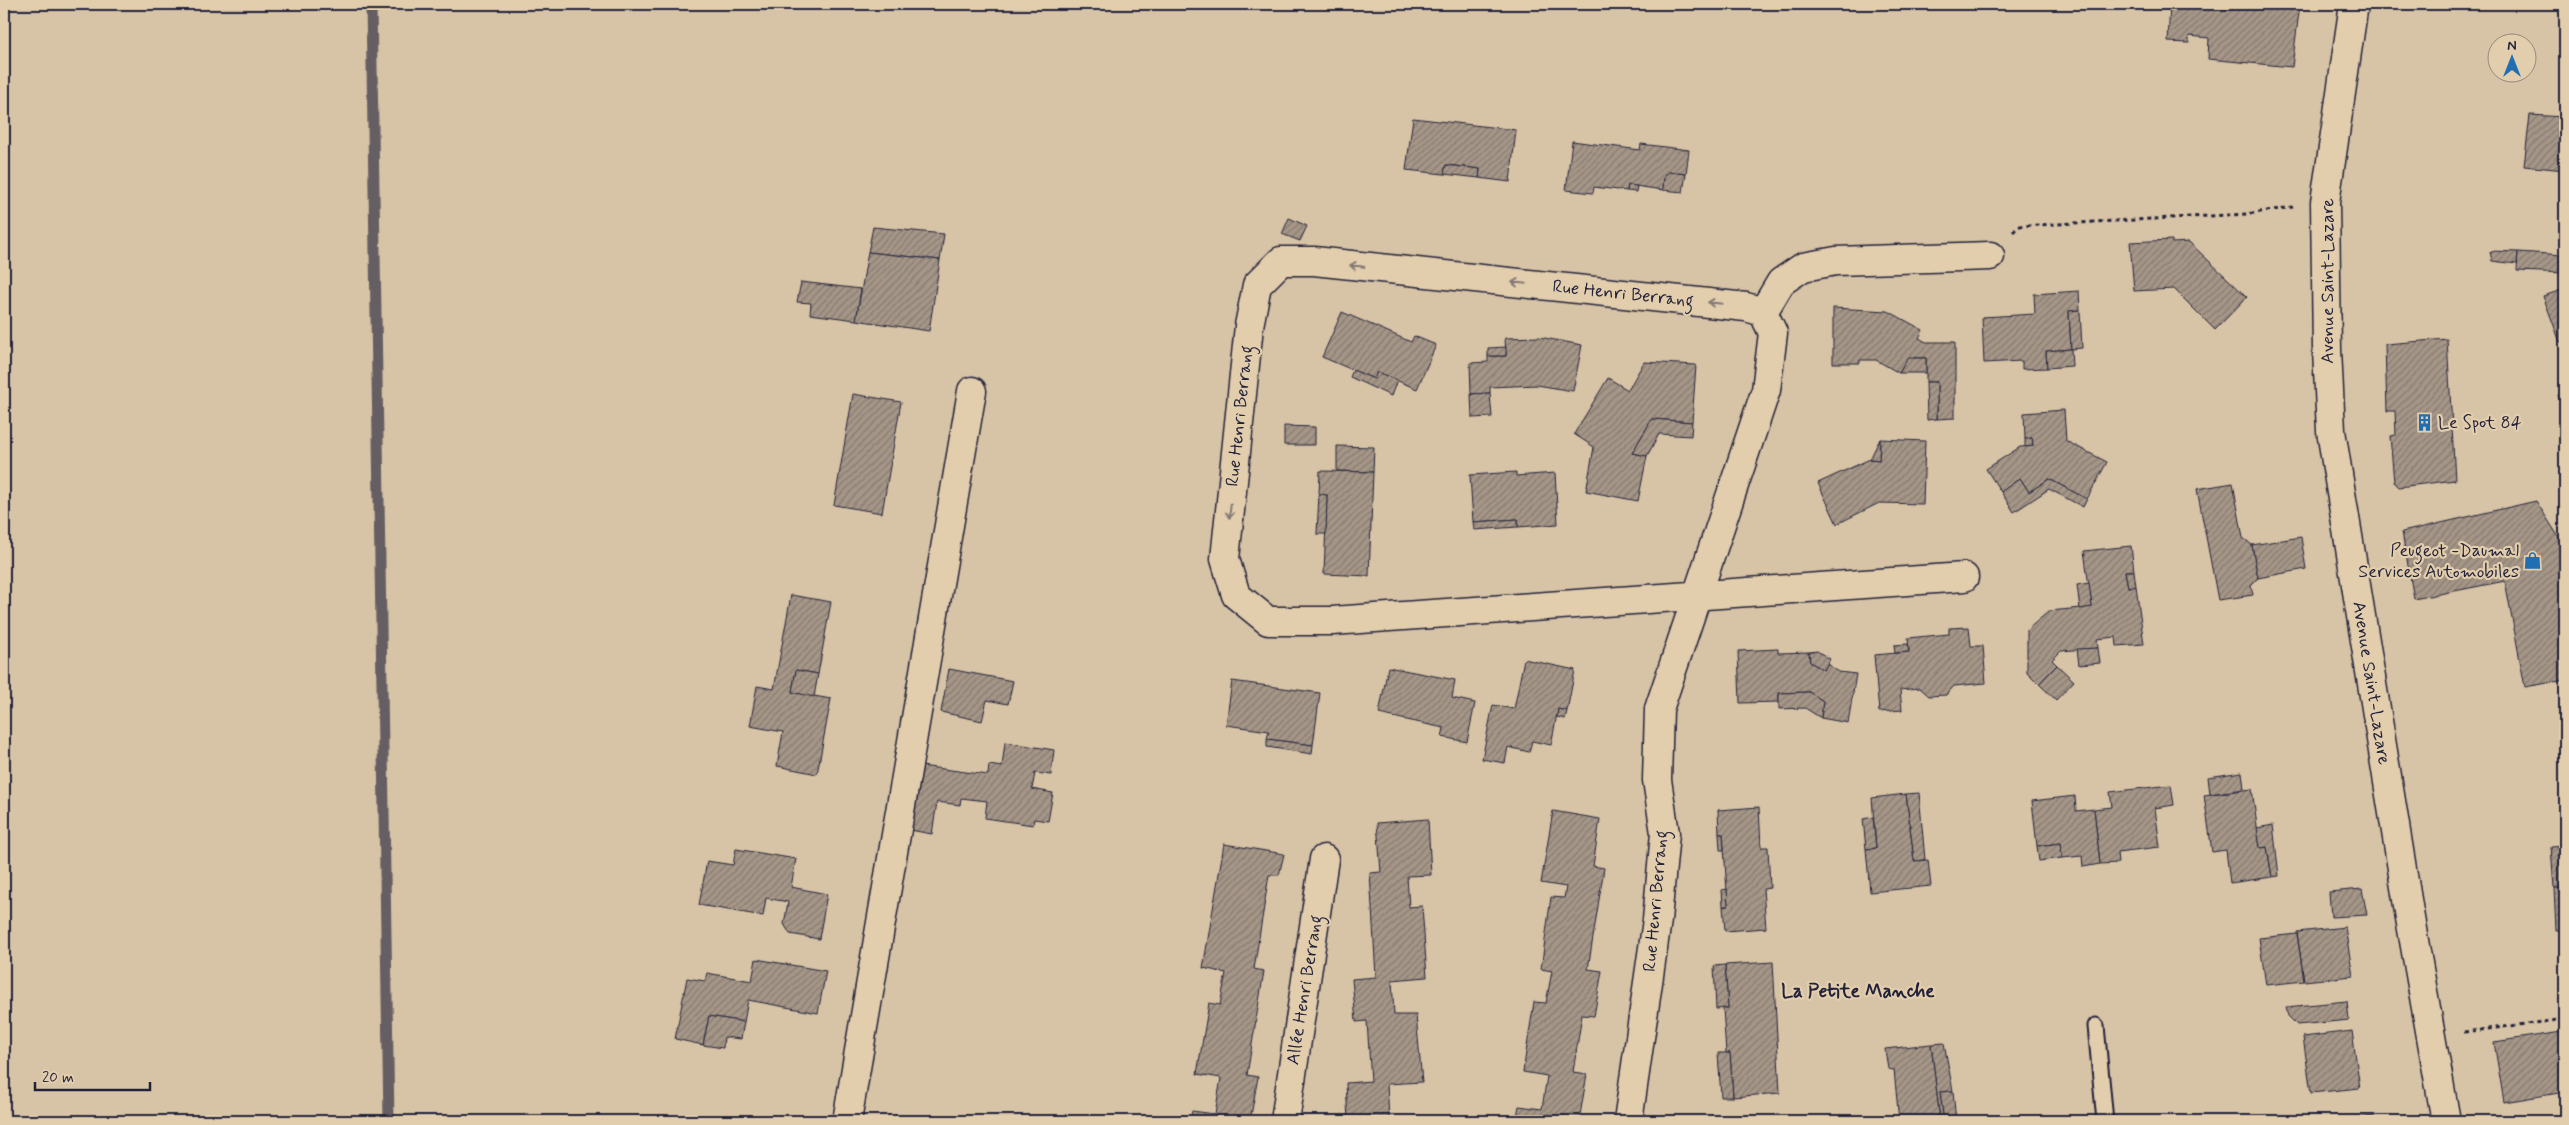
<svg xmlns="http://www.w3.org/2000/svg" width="2569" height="1125" viewBox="0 0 2569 1125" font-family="Mynerve,sans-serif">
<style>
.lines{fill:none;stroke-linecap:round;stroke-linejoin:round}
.stream{stroke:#655e63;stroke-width:11}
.building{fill:url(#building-hatch);stroke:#22223b}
.lane-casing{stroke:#22223b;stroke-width:19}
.street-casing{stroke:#22223b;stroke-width:31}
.secondary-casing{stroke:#22223b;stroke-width:31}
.path{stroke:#22223b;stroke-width:3;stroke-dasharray:4 4;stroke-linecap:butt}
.lane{stroke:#e2cdac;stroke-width:15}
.street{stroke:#e2cdac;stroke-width:28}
.secondary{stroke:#e2cdac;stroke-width:28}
.oneway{stroke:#827874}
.labels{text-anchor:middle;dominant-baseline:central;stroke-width:4.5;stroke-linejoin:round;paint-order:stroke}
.street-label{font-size:18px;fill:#22223b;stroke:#e2cdac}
.poi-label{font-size:18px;fill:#22223b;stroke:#e2cdac;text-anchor:start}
.neighbourhood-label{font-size:19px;font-weight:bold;fill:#22223b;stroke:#e2cdac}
</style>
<defs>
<pattern id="building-hatch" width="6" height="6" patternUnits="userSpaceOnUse" patternTransform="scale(1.25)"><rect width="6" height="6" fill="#a59687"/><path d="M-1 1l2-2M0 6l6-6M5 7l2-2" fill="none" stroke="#867a70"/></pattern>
</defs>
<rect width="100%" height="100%" fill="#d7c3a5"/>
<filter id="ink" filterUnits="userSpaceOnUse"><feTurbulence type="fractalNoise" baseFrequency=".02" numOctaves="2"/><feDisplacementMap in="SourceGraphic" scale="10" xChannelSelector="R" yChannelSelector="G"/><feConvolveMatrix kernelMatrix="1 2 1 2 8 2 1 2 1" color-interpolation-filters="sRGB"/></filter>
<g filter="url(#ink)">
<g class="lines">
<polyline class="stream" points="371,4 389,1121"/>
</g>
<g class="building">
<polygon points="2170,4 2300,4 2292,67 2208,59 2209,38 2189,36 2189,43 2168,42"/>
<polygon points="2530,115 2565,117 2565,170 2524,166"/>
<polygon points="1413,118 1516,130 1510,182 1479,178 1480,169 1446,165 1444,174 1406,170"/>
<polygon points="1572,141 1640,150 1641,144 1689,150 1686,174 1669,172 1664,176 1663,190 1628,185 1627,191 1594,187 1593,193 1566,190"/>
<polygon points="1446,165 1480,169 1479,178 1444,174"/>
<polygon points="1669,172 1686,174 1683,192 1663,190 1664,176"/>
<polygon points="1628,185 1637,186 1636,192 1627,191"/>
<polygon points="1289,218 1307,226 1300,241 1282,234"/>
<polygon points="873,227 944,234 940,260 868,252"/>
<polygon points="2172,240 2172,243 2189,242 2247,297 2215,330 2174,289 2134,291 2130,242"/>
<polygon points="2490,251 2518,252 2517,264 2492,261"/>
<polygon points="868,252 940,260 929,331 856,320"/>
<polygon points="2518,252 2565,255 2565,273 2517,271"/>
<polygon points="801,282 861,289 856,320 810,314 811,303 797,302"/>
<polygon points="2565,289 2565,340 2560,342 2543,296"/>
<polygon points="2079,291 2080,310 2069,311 2071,349 2046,351 2047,368 2022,369 2022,361 1984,363 1982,317 2035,314 2034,294"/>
<polygon points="1833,308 1888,311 1923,330 1919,338 1926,342 1955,342 1955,418 1937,419 1937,382 1926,382 1926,358 1908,358 1899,373 1876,360 1860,360 1860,363 1833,363"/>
<polygon points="2080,310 2082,348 2071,349 2069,311"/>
<polygon points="1342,312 1411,342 1414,336 1436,345 1417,389 1377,372 1374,379 1322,357"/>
<polygon points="1539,337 1582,345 1573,391 1537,385 1490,387 1490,393 1471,394 1470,363 1488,362 1488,356 1506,356 1505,338"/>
<polygon points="2447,339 2455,480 2399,487 2394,482 2390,436 2396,435 2395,411 2387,411 2385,344"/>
<polygon points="1506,347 1506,356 1488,356 1488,348"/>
<polygon points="2071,349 2072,366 2047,368 2046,351"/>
<polygon points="1908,358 1926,358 1926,373 1899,373"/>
<polygon points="1644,362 1696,365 1692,422 1652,419 1632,453 1647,456 1638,501 1586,491 1594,447 1574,434 1608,378 1628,390"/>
<polygon points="1353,370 1374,379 1377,372 1397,380 1391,396 1350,377"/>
<polygon points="1926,382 1937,382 1937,419 1927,420"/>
<polygon points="1490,393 1492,417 1472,418 1471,394"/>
<polygon points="2565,393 2565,417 2558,395"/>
<polygon points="853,394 901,402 882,513 834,505"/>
<polygon points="2064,410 2066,441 2107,462 2087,499 2049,479 2029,492 2020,478 2001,492 1986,469 2020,447 2033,446 2032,438 2025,439 2024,413"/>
<polygon points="1652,419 1692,422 1691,436 1659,434 1647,456 1632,453"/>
<polygon points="1284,426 1315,427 1315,445 1284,445"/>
<polygon points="2032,438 2033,446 2025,447 2025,439"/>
<polygon points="1880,439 1925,441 1923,504 1879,503 1837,524 1818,483 1870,459 1879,460"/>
<polygon points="1880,439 1879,460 1870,459"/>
<polygon points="1337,446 1374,447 1373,472 1337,471"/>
<polygon points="1320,471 1373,472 1369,576 1324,574 1327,495 1319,494"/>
<polygon points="1516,472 1516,476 1555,473 1558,524 1518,527 1518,519 1473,522 1470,475"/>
<polygon points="2020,478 2029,492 2049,479 2087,499 2083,507 2049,489 2014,512 2001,492"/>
<polygon points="2233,483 2243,538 2252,545 2258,578 2251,585 2253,595 2218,600 2197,489"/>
<polygon points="1319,494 1327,495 1326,534 1317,534"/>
<polygon points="2536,501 2565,547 2565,680 2525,687 2505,581 2414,599 2402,532"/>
<polygon points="1518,519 1518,527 1474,530 1473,522"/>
<polygon points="2301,537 2306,569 2258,578 2252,545"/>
<polygon points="2131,546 2134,571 2125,571 2128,587 2136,586 2144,644 2117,646 2116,637 2097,639 2098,648 2061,651 2052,660 2057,665 2039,684 2027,672 2027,630 2049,611 2092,607 2084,551"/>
<polygon points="2125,571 2134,571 2136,586 2128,587"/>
<polygon points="2089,583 2092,607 2080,609 2077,585"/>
<polygon points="791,595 831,602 818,674 796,670 792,692 831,699 817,774 777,766 783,732 750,726 757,686 774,689"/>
<polygon points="1969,627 1971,646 1983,646 1986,683 1954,686 1946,695 1929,696 1920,688 1900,690 1902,710 1879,712 1874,655 1909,652 1908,638 1949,634 1949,628"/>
<polygon points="1908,644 1909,652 1895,653 1894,645"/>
<polygon points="2098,648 2100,663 2079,665 2077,649"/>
<polygon points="1778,649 1778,653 1809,652 1810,662 1824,670 1827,664 1839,672 1856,674 1848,723 1821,718 1823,701 1809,692 1779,693 1779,702 1740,703 1738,651"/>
<polygon points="1817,651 1830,659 1824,670 1810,662 1809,652"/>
<polygon points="1524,659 1575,670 1567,711 1558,709 1551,745 1532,741 1529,752 1508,747 1505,763 1482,759 1493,705 1514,709"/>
<polygon points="2057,665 2074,681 2056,700 2039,684"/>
<polygon points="1388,667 1455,680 1452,698 1475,703 1467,742 1442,737 1444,728 1379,714"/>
<polygon points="949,669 1013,681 1008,704 987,700 982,721 941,712"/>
<polygon points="796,670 818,674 814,697 792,692"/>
<polygon points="1232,681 1320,693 1313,745 1267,739 1269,731 1226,725"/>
<polygon points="1809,692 1823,701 1821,718 1805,708 1779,709 1779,693"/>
<polygon points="1558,709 1567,711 1565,719 1557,717"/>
<polygon points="1267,739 1313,745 1312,754 1267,747"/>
<polygon points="1005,742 1054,750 1051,775 1035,773 1032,789 1053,793 1048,821 1034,819 1033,825 985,818 987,801 961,798 960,805 937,802 932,834 910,830 921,766 988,775 989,765 1002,767"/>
<polygon points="2242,772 2244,789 2210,794 2208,777"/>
<polygon points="2171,785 2174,805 2155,808 2160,847 2117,852 2118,863 2100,864 2094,809 2112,807 2110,792"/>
<polygon points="2252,789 2260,848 2267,847 2272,877 2230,883 2226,850 2212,852 2204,795"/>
<polygon points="1919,793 1925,860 1914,861 1906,794"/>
<polygon points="1906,794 1914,861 1928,860 1931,886 1870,892 1866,849 1876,848 1872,798"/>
<polygon points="2075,796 2076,811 2094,809 2100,864 2083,867 2082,856 2062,858 2061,843 2037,846 2032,801"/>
<polygon points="1759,807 1761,847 1768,847 1770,888 1763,889 1766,928 1725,931 1723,906 1728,906 1723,834 1719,834 1718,810"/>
<polygon points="1553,811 1600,819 1593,866 1604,868 1588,969 1602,971 1594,1016 1582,1015 1573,1072 1587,1074 1579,1121 1568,1119 1567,1121 1516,1121 1519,1106 1542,1109 1547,1076 1523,1072 1534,1002 1546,1003 1552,971 1541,969 1551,897 1564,898 1566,887 1541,883"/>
<polygon points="1873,817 1876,848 1866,849 1863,819"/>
<polygon points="1428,819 1431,875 1407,876 1409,907 1422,906 1427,977 1392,980 1394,1015 1416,1015 1422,1082 1387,1084 1389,1118 1412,1118 1412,1121 1348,1121 1346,1083 1371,1081 1367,1021 1356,1022 1352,979 1376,977 1370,873 1381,872 1377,823"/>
<polygon points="2273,825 2279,876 2272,877 2267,847 2260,848 2257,828"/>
<polygon points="1719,834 1723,834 1724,850 1720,850"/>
<polygon points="2061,843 2062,858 2039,861 2037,846"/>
<polygon points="1224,844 1284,854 1279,875 1269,875 1254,969 1264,971 1247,1075 1258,1077 1250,1121 1190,1121 1192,1111 1215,1114 1221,1078 1197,1074 1209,1003 1220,1005 1226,973 1203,968"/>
<polygon points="2565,846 2565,928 2563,888 2554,888 2551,847"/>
<polygon points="736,849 796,859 791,887 827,894 819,939 790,934 784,924 788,902 766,898 763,916 699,905 707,861 733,865"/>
<polygon points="2554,888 2563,888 2565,931 2556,931"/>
<polygon points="1727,889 1728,906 1723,906 1722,890"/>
<polygon points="2362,889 2367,915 2331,917 2329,892"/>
<polygon points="2345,927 2353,976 2304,981 2297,932"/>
<polygon points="2297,934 2304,981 2266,985 2259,938"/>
<polygon points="756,959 826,971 818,1013 748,1000 744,1022 709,1016 703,1045 675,1039 687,978 705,981 707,973 752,981"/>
<polygon points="1773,962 1780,1093 1733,1097 1730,1053 1726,1053 1723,1008 1728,1008 1725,965"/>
<polygon points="1725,965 1728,1008 1716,1009 1714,966"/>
<polygon points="2347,1001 2349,1020 2297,1025 2288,1016 2286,1007"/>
<polygon points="709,1016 744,1022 741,1039 724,1037 723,1048 703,1045"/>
<polygon points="2352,1031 2360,1088 2311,1093 2303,1037"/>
<polygon points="2562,1032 2565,1055 2565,1092 2504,1102 2494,1042"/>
<polygon points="1944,1043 1953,1091 1940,1092 1944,1121 1940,1121 1931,1044"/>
<polygon points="1931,1044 1940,1121 1899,1121 1894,1070 1888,1069 1885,1049"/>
<polygon points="1718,1053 1730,1053 1733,1097 1721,1097"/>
<polygon points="1953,1091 1956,1121 1944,1121 1940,1092"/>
<polygon points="2374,1116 2375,1121 2323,1121"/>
</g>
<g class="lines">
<defs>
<polyline id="lane" points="2096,1026 2105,1121"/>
<g id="street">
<polyline points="1763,312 1781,282 1803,267 1836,261 1990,256"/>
<polyline points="847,1121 972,391"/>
<polyline points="1285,1121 1324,859"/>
<polyline points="1628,1121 1657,920 1665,833 1657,780 1659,709 1766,390 1773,333 1763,312 1746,307 1314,261 1281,261 1257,285 1249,326 1225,559 1236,595 1268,621 1332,621 1964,577"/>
</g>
<polyline id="secondary" points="2354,4 2325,202 2327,350 2331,431 2410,918 2446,1121"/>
</defs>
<use href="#lane" class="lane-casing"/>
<use href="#street" class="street-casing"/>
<use href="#secondary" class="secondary-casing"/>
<g class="path">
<polyline points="2013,232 2019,226 2247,214 2293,207"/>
<polyline points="2464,1032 2565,1019"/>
</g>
<use href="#lane" class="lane"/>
<use href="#street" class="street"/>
<use href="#secondary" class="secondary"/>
</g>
<defs><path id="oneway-shaft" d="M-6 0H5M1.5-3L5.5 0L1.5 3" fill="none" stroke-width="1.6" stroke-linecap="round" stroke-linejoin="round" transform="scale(1.25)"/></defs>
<g class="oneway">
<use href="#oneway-shaft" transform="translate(1357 266) rotate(-174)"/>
<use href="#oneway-shaft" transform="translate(1519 283) rotate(-174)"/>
<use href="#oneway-shaft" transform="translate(1715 303) rotate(-174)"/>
<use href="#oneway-shaft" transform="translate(1230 511) rotate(96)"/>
</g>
</g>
<defs>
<symbol id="building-bare" viewBox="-9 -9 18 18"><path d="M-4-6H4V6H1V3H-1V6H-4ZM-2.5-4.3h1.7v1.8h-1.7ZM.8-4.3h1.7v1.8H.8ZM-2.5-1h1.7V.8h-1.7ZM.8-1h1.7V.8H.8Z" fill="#1f6fb2" stroke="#e2cdac" stroke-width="2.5" paint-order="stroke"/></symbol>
<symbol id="shop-bare" viewBox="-9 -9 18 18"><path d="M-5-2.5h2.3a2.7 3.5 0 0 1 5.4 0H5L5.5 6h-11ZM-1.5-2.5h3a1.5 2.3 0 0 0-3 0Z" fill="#1f6fb2" stroke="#e2cdac" stroke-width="2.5" paint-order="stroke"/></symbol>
</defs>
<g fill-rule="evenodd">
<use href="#building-bare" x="2412" y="410" width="25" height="25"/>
<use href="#shop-bare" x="2520" y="548" width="25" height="25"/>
</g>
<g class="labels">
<g class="street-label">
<text transform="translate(2328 281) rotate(-90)">Avenue Saint-Lazare</text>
<text transform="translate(1623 294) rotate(6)">Rue Henri Berrang</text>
<text transform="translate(1240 416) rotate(-84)">Rue Henri Berrang</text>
<text transform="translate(2371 683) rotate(81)">Avenue Saint-Lazare</text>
<text transform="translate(1656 901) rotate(-85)">Rue Henri Berrang</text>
<text transform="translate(1305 990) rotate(-81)">Allée Henri Berrang</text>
</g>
<g class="poi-label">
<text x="2438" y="423">Le Spot 84</text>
<text x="2519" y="551" text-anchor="end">Peugeot -Daumal<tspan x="2519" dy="21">Services Automobiles</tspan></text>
</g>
<g class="neighbourhood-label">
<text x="1858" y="991">La Petite Manche</text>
</g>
</g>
<rect width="2569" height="1125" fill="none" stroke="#e2cdac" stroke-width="20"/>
<rect x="10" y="10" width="2549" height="1105" fill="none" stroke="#22223b" stroke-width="2" filter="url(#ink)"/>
<g transform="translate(2512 58)"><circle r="24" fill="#e2cdac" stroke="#95897f"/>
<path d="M0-4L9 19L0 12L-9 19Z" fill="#1f6fb2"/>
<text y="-8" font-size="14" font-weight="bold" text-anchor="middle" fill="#22223b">N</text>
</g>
<path d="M35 1082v8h115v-8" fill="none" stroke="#22223b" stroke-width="2.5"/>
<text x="42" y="1082" font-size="15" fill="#22223b" stroke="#e2cdac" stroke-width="4" paint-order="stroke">20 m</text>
</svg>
